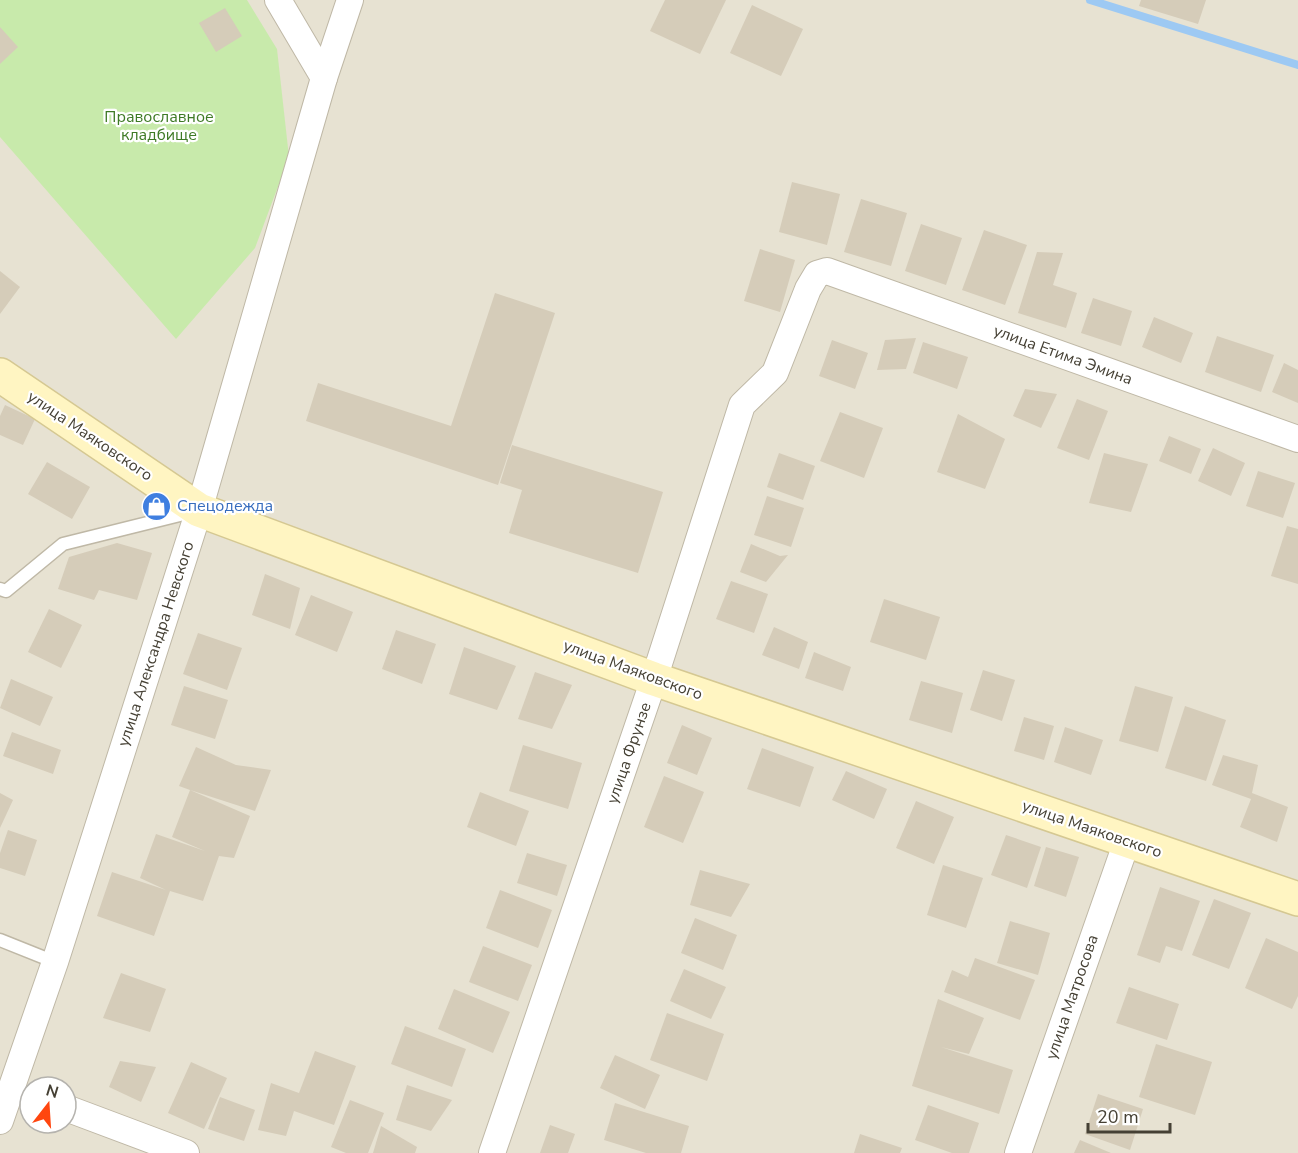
<svg xmlns="http://www.w3.org/2000/svg" width="1298" height="1153" viewBox="0 0 1298 1153" font-family="'Nunito Sans',sans-serif">
<style>
.residential{fill:#e7e2d2;fill-rule:evenodd}
.green{fill:#c8eaab}
.lines{fill:none;stroke-linecap:round;stroke-linejoin:round}
.stream{stroke:#9dc9f3;stroke-width:8}
.building{fill:#d5ccb9}
.lane-casing{stroke:#bfb8a6;stroke-width:15}
.street-casing{stroke:#bfb8a6;stroke-width:28}
.secondary-casing{stroke:#d5c892;stroke-width:36}
.lane{stroke:#fff;stroke-width:12}
.street{stroke:#fff;stroke-width:26}
.secondary{stroke:#fff5c2;stroke-width:33}
.labels{text-anchor:middle;dominant-baseline:central;stroke-width:4.5;stroke-linejoin:round;paint-order:stroke}
.park-label{font-size:16px;fill:#3e7a25;stroke:#fff}
.street-label{font-size:16px;fill:#454034;stroke:#fff}
.shop-label{font-size:16px;fill:#366cbe;stroke:#fff;text-anchor:start}
</style>
<rect width="100%" height="100%" fill="#f3f0e4"/>
<path class="residential" d="M 0,0 L 1298,0 L 1298,1153 L 0,1153 ZM 30,1087 L 66,1087 L 66,1123 L 30,1123 Z"/>
<polygon class="green" points="0,0 247,0 277,49 289,157 255,248 176,339 0,137"/>
<g class="lines">
<polyline class="stream" points="1090,0 1298,65"/>
</g>
<g class="building">
<polygon points="665,0 726,0 700,54 650,31"/>
<polygon points="1141,0 1206,0 1198,24 1139,6"/>
<polygon points="752,5 803,29 781,76 730,53"/>
<polygon points="225,8 242,36 216,52 199,23"/>
<polygon points="0,27 18,47 0,64"/>
<polygon points="792,182 840,194 827,245 779,232"/>
<polygon points="861,199 907,213 891,266 844,252"/>
<polygon points="921,224 962,238 946,285 905,271"/>
<polygon points="984,230 1027,245 1005,305 962,290"/>
<polygon points="760,249 795,260 780,312 744,301"/>
<polygon points="1037,252 1063,253 1053,285 1077,293 1066,328 1018,313"/>
<polygon points="0,271 20,287 0,314"/>
<polygon points="495,293 555,313 498,485 306,421 318,383 451,426"/>
<polygon points="1093,298 1132,311 1121,346 1081,333"/>
<polygon points="1154,317 1193,333 1181,363 1142,347"/>
<polygon points="1217,336 1274,355 1261,392 1205,372"/>
<polygon points="916,338 906,369 877,370 885,340"/>
<polygon points="832,340 868,353 855,389 819,376"/>
<polygon points="923,342 968,357 957,389 913,373"/>
<polygon points="1284,363 1298,370 1298,403 1272,392"/>
<polygon points="1025,389 1057,394 1041,428 1013,416"/>
<polygon points="1077,399 1108,411 1089,460 1057,448"/>
<polygon points="5,405 35,419 23,445 0,435 0,416"/>
<polygon points="840,412 883,428 864,478 820,461"/>
<polygon points="958,414 1005,439 985,489 937,472"/>
<polygon points="1169,436 1201,449 1191,474 1159,461"/>
<polygon points="512,445 663,492 638,573 509,533 522,490 500,483"/>
<polygon points="1213,448 1245,463 1231,496 1198,481"/>
<polygon points="779,453 815,466 803,500 767,487"/>
<polygon points="1104,453 1148,464 1131,512 1089,503"/>
<polygon points="47,462 90,487 72,519 28,494"/>
<polygon points="1258,471 1295,483 1283,518 1246,506"/>
<polygon points="767,496 804,508 791,547 754,535"/>
<polygon points="1287,526 1298,529 1298,584 1271,576"/>
<polygon points="117,543 152,553 137,600 99,590 94,600 58,589 69,557"/>
<polygon points="751,544 780,556 788,555 766,582 740,572"/>
<polygon points="265,574 300,588 290,629 252,615"/>
<polygon points="731,581 768,594 754,633 716,619"/>
<polygon points="311,595 353,612 337,652 295,635"/>
<polygon points="884,599 940,617 926,660 870,642"/>
<polygon points="49,609 82,625 61,668 28,652"/>
<polygon points="774,627 808,642 799,669 762,655"/>
<polygon points="396,630 436,644 422,684 382,669"/>
<polygon points="198,633 242,648 227,690 183,674"/>
<polygon points="464,647 516,666 497,710 449,694"/>
<polygon points="814,652 851,667 843,691 805,678"/>
<polygon points="983,670 1015,680 1002,721 970,710"/>
<polygon points="535,672 572,685 552,729 518,719"/>
<polygon points="11,679 53,697 40,726 0,708"/>
<polygon points="921,681 963,693 952,733 909,720"/>
<polygon points="184,686 228,700 215,739 171,725"/>
<polygon points="1135,686 1173,697 1158,752 1119,741"/>
<polygon points="1185,706 1226,720 1206,781 1165,768"/>
<polygon points="1024,717 1054,726 1044,760 1014,751"/>
<polygon points="682,725 712,738 697,775 667,763"/>
<polygon points="1065,727 1103,740 1091,775 1054,762"/>
<polygon points="12,732 61,750 53,774 3,756"/>
<polygon points="523,745 582,763 568,809 509,791"/>
<polygon points="196,747 236,765 271,770 255,811 190,790 250,816 234,858 219,856 203,901 170,891 154,936 97,916 112,872 166,890 140,878 156,834 205,851 172,837 190,790 179,786"/>
<polygon points="762,748 814,767 800,807 747,789"/>
<polygon points="1223,755 1258,765 1252,793 1288,807 1277,842 1240,827 1251,799 1212,785"/>
<polygon points="846,771 887,789 874,819 832,800"/>
<polygon points="664,776 704,792 683,843 644,827"/>
<polygon points="480,792 529,811 516,846 467,827"/>
<polygon points="0,793 13,800 0,828"/>
<polygon points="916,801 954,817 934,864 896,848"/>
<polygon points="8,830 37,840 25,876 0,868 0,853"/>
<polygon points="1006,835 1041,847 1027,888 991,875"/>
<polygon points="1046,847 1079,857 1066,897 1034,886"/>
<polygon points="527,853 567,865 557,896 517,883"/>
<polygon points="943,865 983,878 966,928 927,915"/>
<polygon points="700,870 750,884 731,917 690,905"/>
<polygon points="1160,887 1200,901 1182,951 1166,946 1160,963 1137,955"/>
<polygon points="500,890 552,910 538,948 486,928"/>
<polygon points="1214,899 1251,913 1229,969 1192,955"/>
<polygon points="695,918 737,935 723,970 681,953"/>
<polygon points="1010,921 1050,933 1038,975 997,963"/>
<polygon points="1266,938 1298,952 1298,996 1292,1009 1245,988"/>
<polygon points="483,946 532,965 518,1001 469,982"/>
<polygon points="975,958 1035,980 1020,1020 944,992 952,970 968,977"/>
<polygon points="684,969 726,987 711,1019 670,1001"/>
<polygon points="121,973 166,989 150,1032 103,1018"/>
<polygon points="1129,987 1179,1004 1167,1040 1116,1023"/>
<polygon points="454,989 510,1012 493,1053 438,1029"/>
<polygon points="938,999 984,1018 969,1054 941,1047 1013,1070 999,1114 912,1086"/>
<polygon points="667,1013 724,1034 707,1081 650,1060"/>
<polygon points="405,1026 466,1049 452,1087 391,1064"/>
<polygon points="1156,1044 1212,1062 1195,1115 1139,1097"/>
<polygon points="315,1051 356,1066 334,1125 294,1111 286,1136 258,1130 271,1083 299,1093"/>
<polygon points="615,1055 660,1075 645,1109 600,1088"/>
<polygon points="120,1061 156,1067 141,1102 109,1087"/>
<polygon points="191,1062 227,1078 204,1129 168,1113"/>
<polygon points="407,1085 452,1100 431,1131 396,1120"/>
<polygon points="1098,1094 1143,1109 1130,1150 1085,1134"/>
<polygon points="220,1097 255,1110 244,1141 208,1129"/>
<polygon points="350,1100 384,1113 368,1153 346,1153 331,1147"/>
<polygon points="615,1103 689,1126 681,1153 646,1153 604,1140"/>
<polygon points="928,1105 979,1123 969,1153 952,1153 915,1140"/>
<polygon points="550,1125 575,1134 568,1153 540,1153"/>
<polygon points="381,1126 417,1147 415,1153 373,1153"/>
<polygon points="860,1134 902,1148 900,1153 854,1153"/>
<polygon points="1080,1140 1111,1153 1074,1153"/>
</g>
<g class="lines">
<defs>
<g id="lane">
<polyline points="0,589 6,591 63,544 192,512"/>
<polyline points="0,940 55,962"/>
</g>
<g id="street">
<polyline points="324,78 350,0"/>
<polyline points="66,1108 186,1153"/>
<polyline points="0,1121 55,962 199,510 324,78 278,0"/>
<polyline points="492,1153 654,679 742,405 775,373 808,289 817,274 827,271 1298,439"/>
<polyline points="1018,1153 1127,841"/>
</g>
<polyline id="secondary" points="0,375 199,510 654,679 1298,899"/>
</defs>
<use href="#lane" class="lane-casing"/>
<use href="#street" class="street-casing"/>
<use href="#secondary" class="secondary-casing"/>
<use href="#lane" class="lane"/>
<use href="#street" class="street"/>
<use href="#secondary" class="secondary"/>
</g>
<defs>
<symbol id="shop-disc" viewBox="-11 -11 22 22"><circle r="9.5" fill="#3f7fe0" stroke="#fff"/><path d="M-5-2.5h2.3a2.7 3.5 0 0 1 5.4 0H5L5.5 6h-11ZM-1.5-2.5h3a1.5 2.3 0 0 0-3 0Z" fill="#fff"/></symbol>
</defs>
<g fill-rule="evenodd">
<use href="#shop-disc" x="140" y="490" width="33" height="33"/>
</g>
<g class="labels">
<g class="park-label">
<text x="159" y="117">Православное<tspan x="159" dy="18">кладбище</tspan></text>
</g>
<g class="street-label">
<text transform="translate(1063 355) rotate(20)">улица Етима Эмина</text>
<text transform="translate(90 436) rotate(34)">улица Маяковского</text>
<text transform="translate(156 644) rotate(-72)">улица Александра Невского</text>
<text transform="translate(633 670) rotate(20)">улица Маяковского</text>
<text transform="translate(629 753) rotate(-71)">улица Фрунзе</text>
<text transform="translate(1092 829) rotate(19)">улица Маяковского</text>
<text transform="translate(1072 997) rotate(-71)">улица Матросова</text>
</g>
<g class="shop-label">
<text x="177" y="506">Спецодежда</text>
</g>
</g>
<g transform="translate(48 1105) rotate(17)"><circle r="28" fill="#ffffff" stroke="#b5b3ae" stroke-width="1.5"/>
<path d="M0-4.5L10 22L0 15L-10 22Z" fill="#ff460f"/>
<text y="-9" font-size="16" font-weight="bold" text-anchor="middle" fill="#454034">N</text>
</g>
<path d="M1088 1123v9h82v-9" fill="none" stroke="#454034" stroke-width="3"/>
<text x="1097" y="1123" font-size="18" fill="#454034" stroke="#ffffff" stroke-width="4.5" paint-order="stroke">20 m</text>
</svg>
